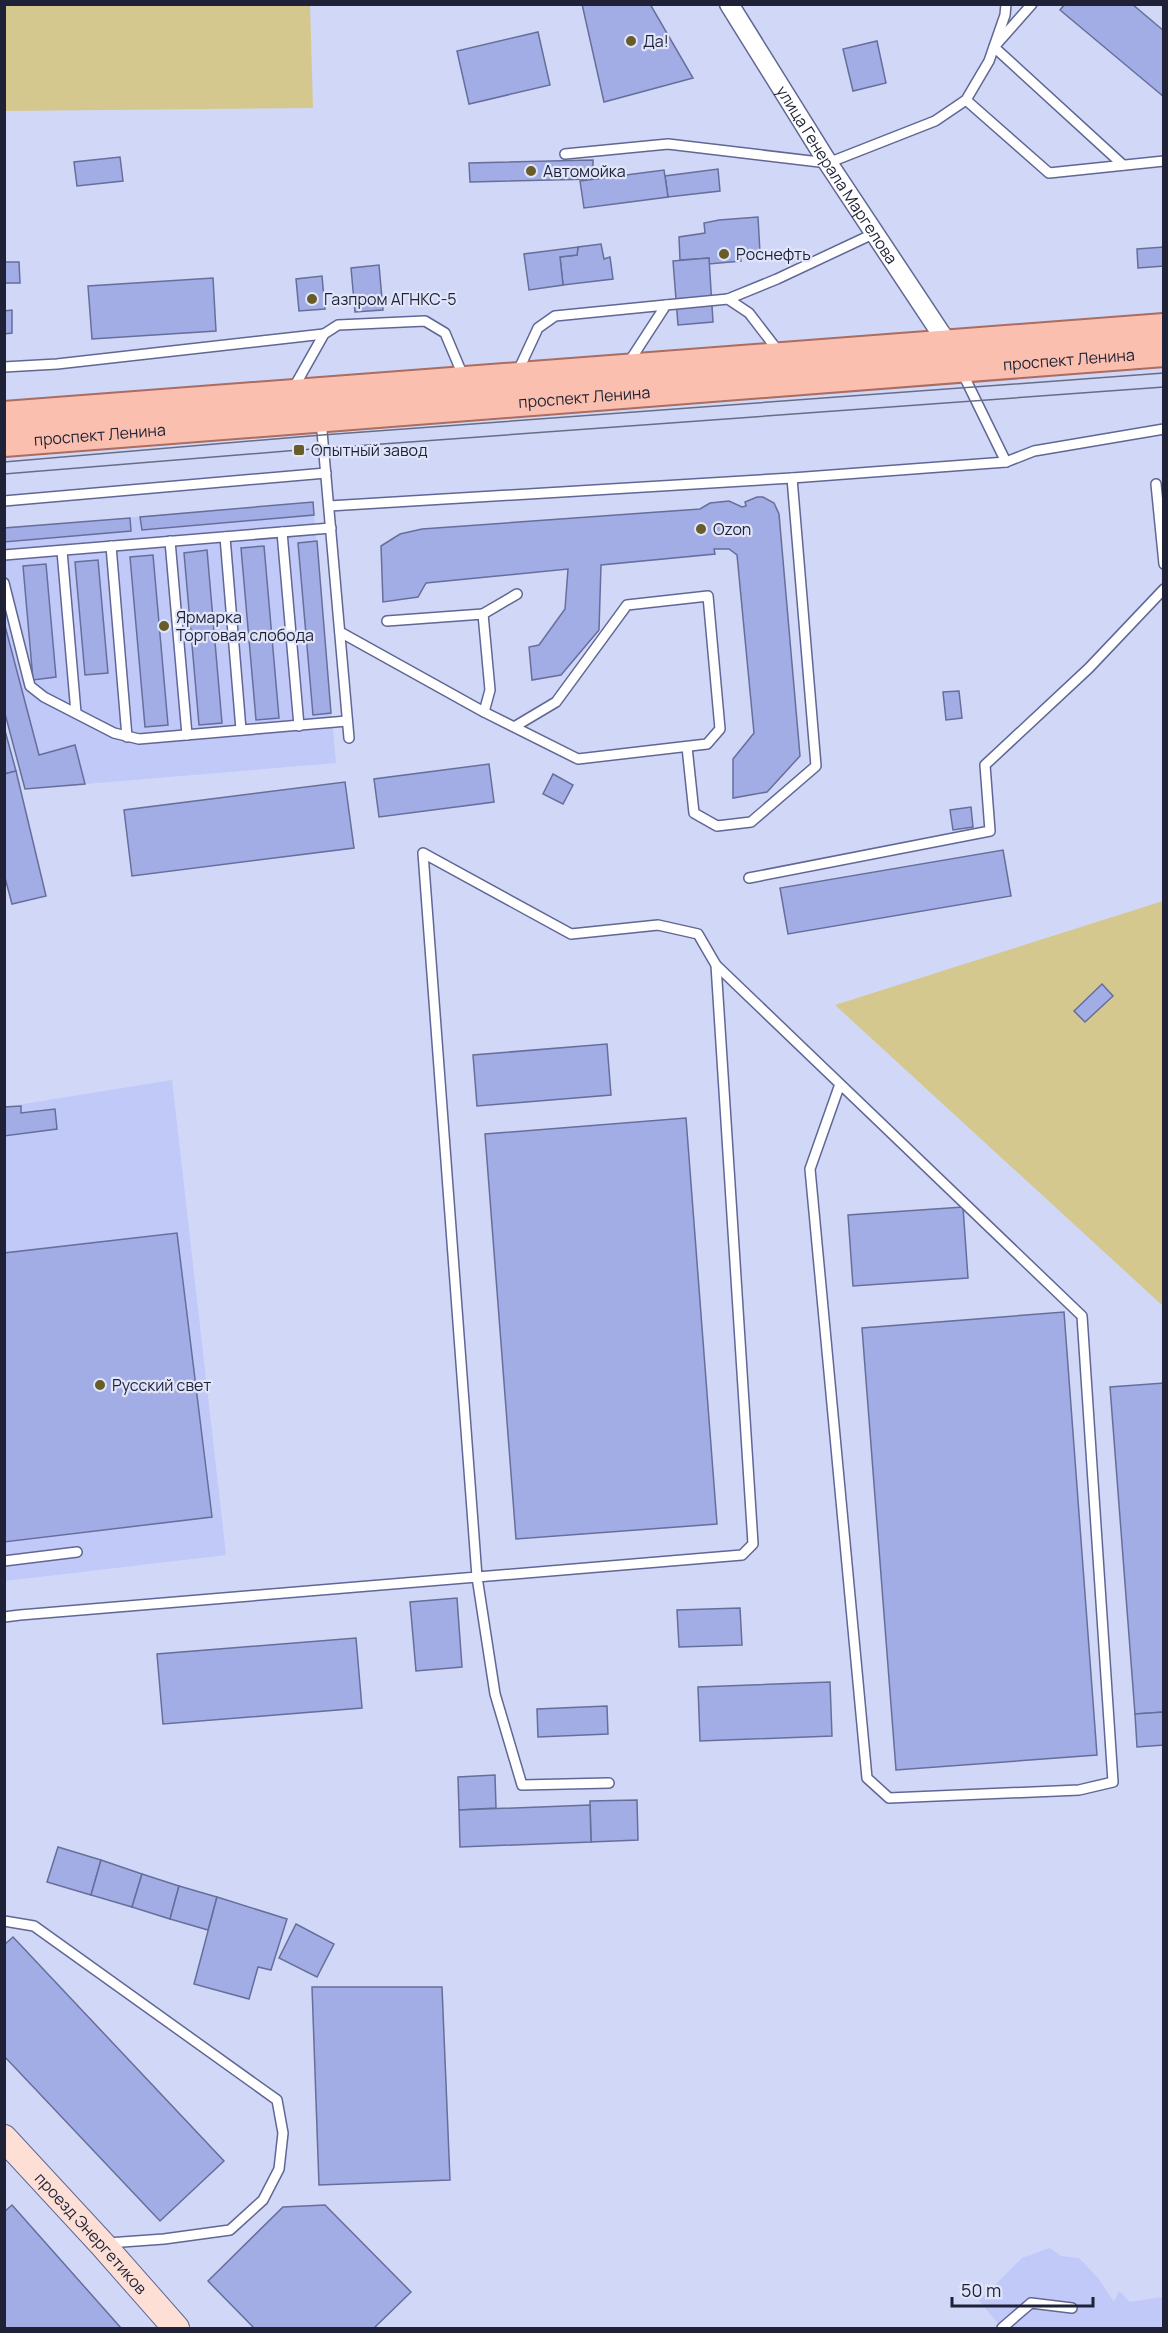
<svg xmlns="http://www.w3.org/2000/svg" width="1168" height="2333" viewBox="0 0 1168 2333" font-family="Manrope,sans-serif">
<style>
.built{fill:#c0c9f8}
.green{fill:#d5c88f}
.building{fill:#a3ade5;stroke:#666e9c;stroke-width:1.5}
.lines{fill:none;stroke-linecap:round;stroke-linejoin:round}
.lane-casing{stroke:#606795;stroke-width:12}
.street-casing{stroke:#606795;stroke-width:21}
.secondary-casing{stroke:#606795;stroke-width:28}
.primary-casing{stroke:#ab6c61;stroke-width:32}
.lane{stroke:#fff;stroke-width:9}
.street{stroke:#fff;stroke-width:18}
.secondary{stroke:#fddfd6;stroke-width:26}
.primary{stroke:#fabfae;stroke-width:28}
.tram{stroke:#686d85;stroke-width:1.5}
.poi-dot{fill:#685c29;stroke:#e0e5fa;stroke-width:2}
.labels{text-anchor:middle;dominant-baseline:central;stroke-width:4.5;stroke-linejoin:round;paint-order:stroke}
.poi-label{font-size:16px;fill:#1f2236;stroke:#e0e5fa;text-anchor:start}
.street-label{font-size:16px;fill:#1f2236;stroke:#e0e5fa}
</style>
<rect width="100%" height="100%" fill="#d1d7f6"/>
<g class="built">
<polygon points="313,502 336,763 25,789 5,710 4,528"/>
<polygon points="172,1080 226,1555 5,1581 5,1107"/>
<polygon points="1050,2248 1061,2256 1079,2258 1098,2278 1114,2302 1119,2291 1130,2302 1163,2297 1163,2328 1002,2328 979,2301 1022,2258"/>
</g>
<g class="green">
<polygon points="4,5 310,5 313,108 5,111"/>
<polygon points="1163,901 1163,1306 835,1005"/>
</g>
<g class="building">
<polygon points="582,4 650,4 693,78 604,102"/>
<polygon points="1065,4 1132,4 1164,31 1164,97 1060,10"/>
<polygon points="538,32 550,85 469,104 457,51"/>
<polygon points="877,41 886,83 853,91 843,49"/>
<polygon points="120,157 123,181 77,186 74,162"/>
<polygon points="593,160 593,179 470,182 469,163"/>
<polygon points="718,169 720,191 668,197 665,176"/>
<polygon points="664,170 668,197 584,208 580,181"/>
<polygon points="758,217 760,253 740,256 741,261 709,264 709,258 680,260 679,237 705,233 704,223 719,220"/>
<polygon points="601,244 604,259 610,257 613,279 563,285 560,257 577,255 578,247"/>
<polygon points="578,247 577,255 560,257 563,285 529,290 524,254"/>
<polygon points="1164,247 1164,266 1138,268 1137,249"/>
<polygon points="709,258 713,322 678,325 673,261"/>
<polygon points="4,262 19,262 20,283 4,283"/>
<polygon points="379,265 383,310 355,312 351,268"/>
<polygon points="322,276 325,309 299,311 296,279"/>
<polygon points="213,278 216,331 92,339 88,286"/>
<polygon points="12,310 12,333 4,334 4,311"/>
<polygon points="757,497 763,497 774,503 779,514 800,756 767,792 733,798 733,759 754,733 737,555 729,549 714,549 715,554 601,565 599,630 561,675 532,680 529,647 539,645 565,609 568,569 426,583 418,597 383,602 381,546 400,534 422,529 700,509 710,503 729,501 742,507 746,506 745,502"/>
<polygon points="313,502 314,515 142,530 140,517"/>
<polygon points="130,518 131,531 4,542 4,528"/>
<polygon points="317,541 331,713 313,715 298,543"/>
<polygon points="264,546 279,718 256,720 241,548"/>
<polygon points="207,550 222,723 199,725 184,553"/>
<polygon points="153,555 168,725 145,727 130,557"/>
<polygon points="98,560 108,673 85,675 75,562"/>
<polygon points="46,564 56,677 33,680 23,566"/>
<polygon points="4,622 39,755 75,745 85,784 25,789 4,710"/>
<polygon points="959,691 962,718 946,720 943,692"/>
<polygon points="4,727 16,771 4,774"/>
<polygon points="489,764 494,802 379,817 374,779"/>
<polygon points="16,771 46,896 12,904 4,874 4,774"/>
<polygon points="553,774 573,785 563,804 543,794"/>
<polygon points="345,782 354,848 132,876 124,810"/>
<polygon points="971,807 973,827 953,830 950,810"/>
<polygon points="1003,850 1011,896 788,934 780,888"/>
<polygon points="1102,984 1113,996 1085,1022 1074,1011"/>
<polygon points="607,1044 611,1095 477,1106 473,1055"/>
<polygon points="21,1106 21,1113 55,1109 57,1129 4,1136 4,1107"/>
<polygon points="686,1118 717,1524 516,1539 485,1134"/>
<polygon points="963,1207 968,1278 853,1286 848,1215"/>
<polygon points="177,1233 212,1517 4,1542 4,1253"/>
<polygon points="1064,1312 1097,1755 896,1770 862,1328"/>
<polygon points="1164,1383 1164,1712 1135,1714 1110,1387"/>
<polygon points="457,1598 462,1667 416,1671 410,1602"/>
<polygon points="740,1608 742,1645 679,1647 677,1610"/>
<polygon points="356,1638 362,1708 163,1724 157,1654"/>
<polygon points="830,1682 832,1736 700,1741 698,1687"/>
<polygon points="607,1706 608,1734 538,1737 537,1709"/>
<polygon points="1164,1712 1164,1745 1137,1747 1135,1714"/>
<polygon points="495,1775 496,1808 459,1810 458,1777"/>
<polygon points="637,1800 638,1840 591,1842 590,1801"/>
<polygon points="590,1805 591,1842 460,1847 459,1810"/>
<polygon points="58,1847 101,1860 91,1895 47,1882"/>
<polygon points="101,1860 142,1874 132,1907 91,1895"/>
<polygon points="142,1874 179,1886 170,1919 132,1907"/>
<polygon points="179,1886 217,1897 208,1930 170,1919"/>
<polygon points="217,1897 287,1919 271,1970 258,1967 249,1999 194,1984"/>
<polygon points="296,1924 334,1944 317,1977 279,1958"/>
<polygon points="13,1937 224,2161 160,2221 4,2056 4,1945"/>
<polygon points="312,1987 442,1987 450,2180 319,2185"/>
<polygon points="12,2205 121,2328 4,2328 4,2212"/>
<polygon points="325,2205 411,2292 374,2328 254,2328 208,2281 283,2207"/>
</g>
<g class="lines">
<defs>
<g id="lane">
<polyline points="1032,4 994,47 1123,165"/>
<polyline points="966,100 1049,173 1164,161"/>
<polyline points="565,154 668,144 828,163 935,121 966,100 989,61 1005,15 1006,4"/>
<polyline points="728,299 777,279 875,233"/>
<polyline points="629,362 666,305 728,299 749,313 779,352"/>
<polyline points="4,367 57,364 324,334"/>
<polyline points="961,370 1006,462"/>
<polyline points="518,371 538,328 555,316 666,305"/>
<polyline points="293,389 324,334 338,325 425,321 445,333 464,378"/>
<polyline points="321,420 349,738"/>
<polyline points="1156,484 1164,564"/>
<polyline points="4,501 326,473"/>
<polyline points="329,506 792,478 1006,462 1034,451 1164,429"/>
<polyline points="282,532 299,726"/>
<polyline points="225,537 241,730"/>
<polyline points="170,541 187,735"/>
<polyline points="111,546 127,737"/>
<polyline points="62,551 76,713"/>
<polyline points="4,555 331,528"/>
<polyline points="4,583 30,686 44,697 114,733 139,739 347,721"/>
<polyline points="483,614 517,594"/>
<polyline points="387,621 483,614 490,690 484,712"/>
<polyline points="340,632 484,712 578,759 707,744 720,729 708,596 627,605 556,702 514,727"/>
<polyline points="687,747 694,813 717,826 751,822 816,766 792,478"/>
<polyline points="749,878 990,831 985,765 1089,668 1164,589"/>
<polyline points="716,965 1082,1316 1113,1782 1079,1790 889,1798 867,1778 810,1169 840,1084"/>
<polyline points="4,1561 77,1552"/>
<polyline points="4,1617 20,1615 742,1555 753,1544 716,965 698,934 658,925 571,934 423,853 477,1577 495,1694 522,1785 609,1783"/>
<polyline points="4,1921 34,1926 277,2100 283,2133 279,2169 263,2200 230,2230 164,2239 108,2243"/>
<polyline points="1002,2328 1031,2303 1072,2308"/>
</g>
<g id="street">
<path id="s1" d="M 729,4 L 828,163 L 948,344"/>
</g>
<g id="secondary">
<path id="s2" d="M 4,2138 L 102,2244 L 176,2328"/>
</g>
<g id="primary">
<polyline points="4,416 1164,328"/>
<path id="s3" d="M 4,442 L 1164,352"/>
</g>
</defs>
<use href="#lane" class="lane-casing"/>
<use href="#street" class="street-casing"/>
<use href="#secondary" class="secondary-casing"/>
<use href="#primary" class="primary-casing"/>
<use href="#lane" class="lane"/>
<use href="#street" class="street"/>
<use href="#secondary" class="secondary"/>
<use href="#primary" class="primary"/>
<g class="tram">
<polyline points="4,462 322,435 1164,373"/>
<polyline points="4,474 299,450 1164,387"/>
</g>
</g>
<g class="poi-dot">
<circle cx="631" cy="41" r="6"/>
<circle cx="531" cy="171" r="6"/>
<circle cx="724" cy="254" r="6"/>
<circle cx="312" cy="299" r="6"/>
<rect x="293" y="444" width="12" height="12" rx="3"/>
<circle cx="701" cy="529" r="6"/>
<circle cx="164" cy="626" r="6"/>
<circle cx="100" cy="1385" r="6"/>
</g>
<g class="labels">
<g class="poi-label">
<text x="643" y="41">Да!</text>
<text x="543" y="171">Автомойка</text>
<text x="736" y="254">Роснефть</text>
<text x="324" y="299">Газпром АГНКС-5</text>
<text x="311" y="450">Опытный завод</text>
<text x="713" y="529">Ozon</text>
<text x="176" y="617">Ярмарка<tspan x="176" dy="18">Торговая слобода</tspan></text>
<text x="112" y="1385">Русский свет</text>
</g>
<g class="street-label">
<text stroke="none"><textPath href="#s1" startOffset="202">улица Генерала Маргелова</textPath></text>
<text stroke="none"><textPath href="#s3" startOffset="1068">проспект Ленина</textPath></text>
<text stroke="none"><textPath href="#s3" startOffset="582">проспект Ленина</textPath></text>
<text stroke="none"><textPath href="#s3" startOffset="96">проспект Ленина</textPath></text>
<text stroke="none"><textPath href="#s2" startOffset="129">проезд Энергетиков</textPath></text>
</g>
</g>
<rect width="1168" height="2333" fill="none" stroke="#1f2236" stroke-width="12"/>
<path d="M952 2297v9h141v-9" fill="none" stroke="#1f2236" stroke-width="3"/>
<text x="961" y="2297" font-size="18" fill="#1f2236" stroke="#e0e5fa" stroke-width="4.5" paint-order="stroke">50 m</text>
</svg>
